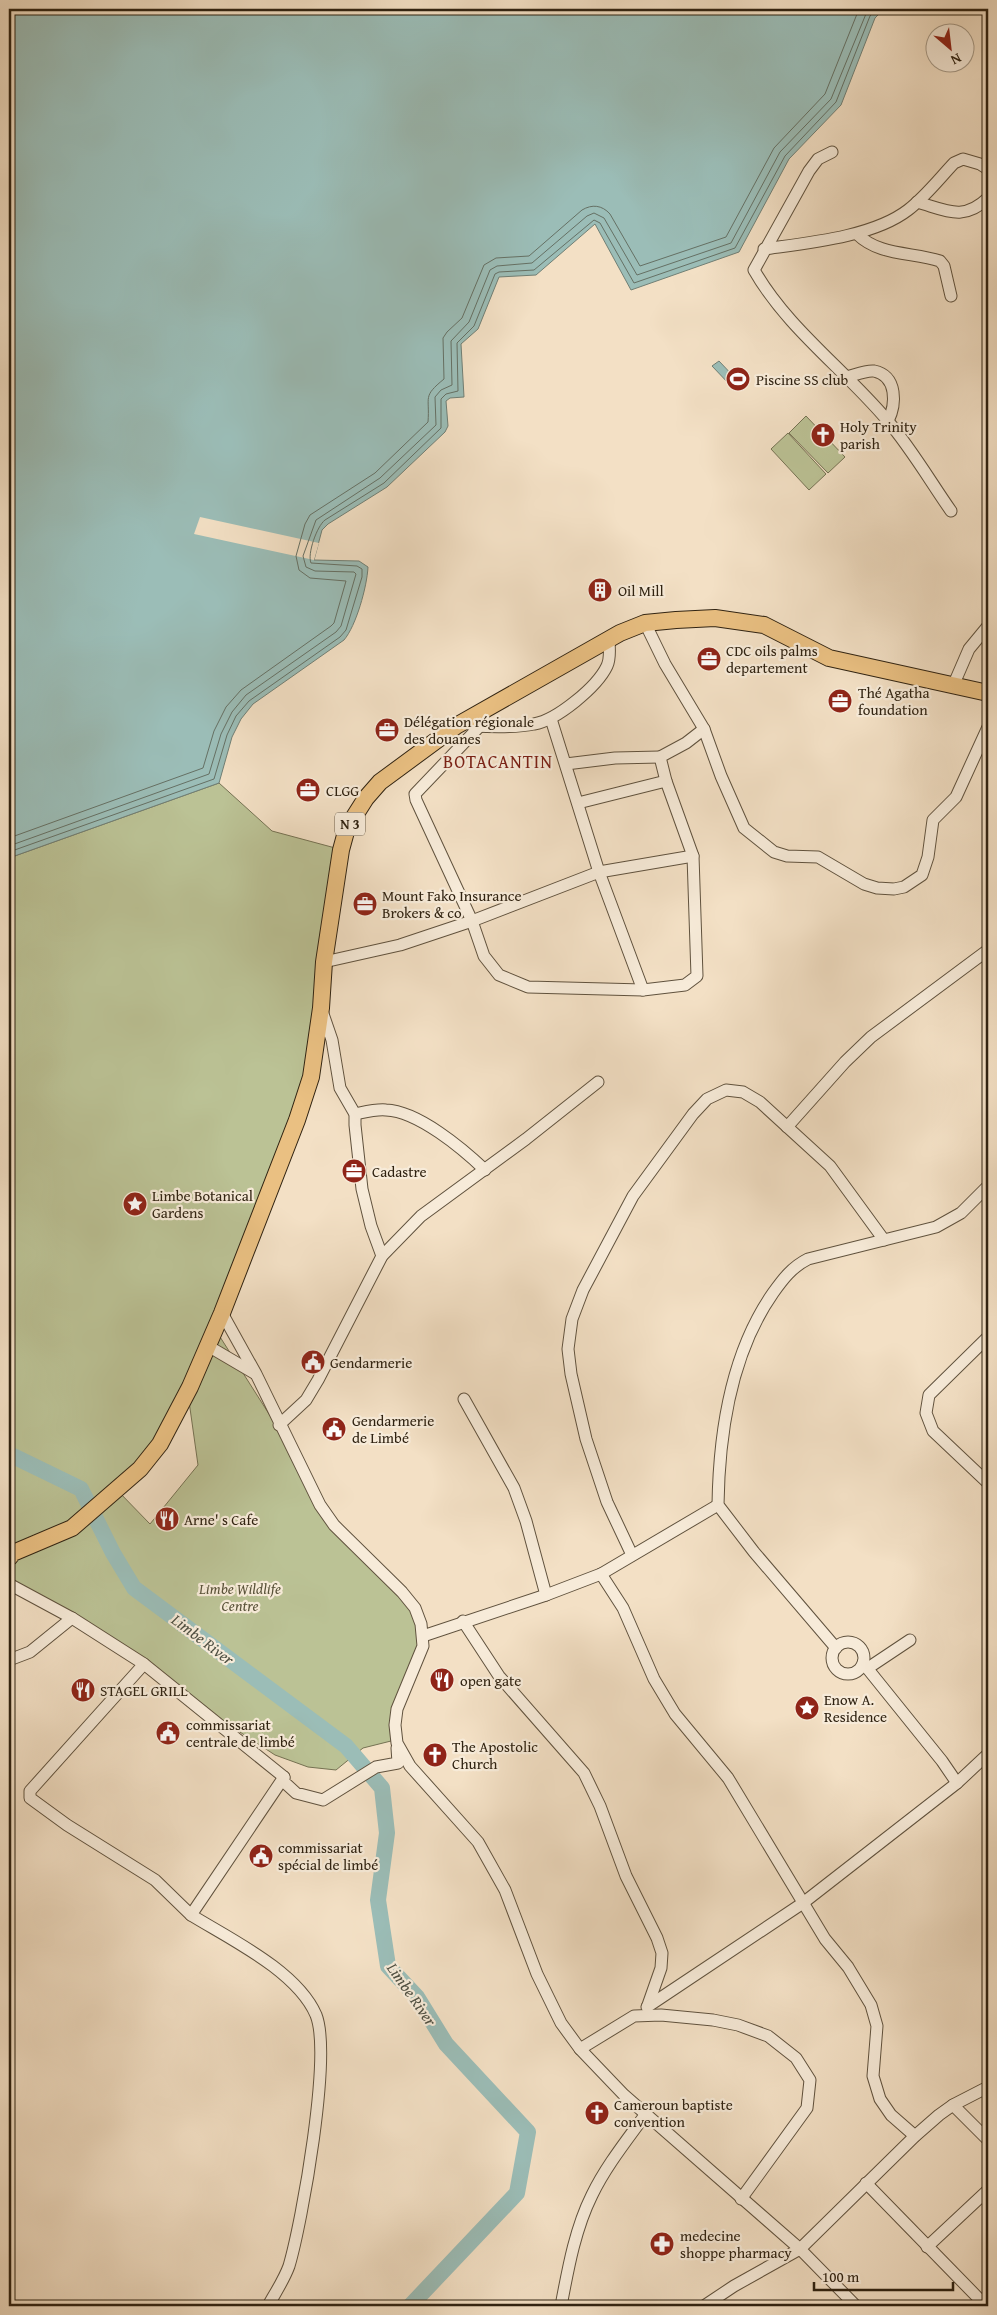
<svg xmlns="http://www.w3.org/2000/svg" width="997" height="2315" viewBox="0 0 997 2315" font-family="'Gentium Book Plus',serif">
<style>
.green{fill:#bbc295;stroke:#757253;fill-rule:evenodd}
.water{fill:#9bbdb7;stroke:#707f75}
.pier{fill:#f3e0c5}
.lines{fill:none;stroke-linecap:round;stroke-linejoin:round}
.shore{stroke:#657064;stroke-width:1}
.river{stroke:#9bbdb7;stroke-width:16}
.minor-casing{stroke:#60523e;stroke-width:13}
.highway-casing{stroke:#2f2211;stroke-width:18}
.minor{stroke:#f7ebd9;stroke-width:11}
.highway{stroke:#eac082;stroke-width:16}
.labels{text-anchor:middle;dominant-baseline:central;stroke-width:4.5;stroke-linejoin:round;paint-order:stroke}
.shield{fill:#f7ebd9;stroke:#6b5e4d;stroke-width:1}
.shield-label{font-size:14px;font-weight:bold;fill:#2f2211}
.poi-label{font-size:15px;fill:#2f2211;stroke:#f7ebd9;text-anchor:start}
.park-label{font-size:15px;font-style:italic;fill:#595239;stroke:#f7ebd9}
.water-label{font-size:16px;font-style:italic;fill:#4f5043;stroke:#f7ebd9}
.quarter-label{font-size:18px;letter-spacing:1px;fill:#7a1f14;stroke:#f7ebd9}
</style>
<rect width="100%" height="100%" fill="#f3e0c5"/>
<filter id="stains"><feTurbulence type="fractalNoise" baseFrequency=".004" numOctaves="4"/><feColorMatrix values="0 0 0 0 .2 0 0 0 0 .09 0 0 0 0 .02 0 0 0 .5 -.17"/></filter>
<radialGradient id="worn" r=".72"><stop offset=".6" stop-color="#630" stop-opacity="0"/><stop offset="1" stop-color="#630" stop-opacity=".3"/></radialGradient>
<g class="green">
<polygon points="806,416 845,457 828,473 789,433"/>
<polygon points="788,433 826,474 809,490 771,449"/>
<path d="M 219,783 L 272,831 L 339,849 L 308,1080 L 215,1329 L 276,1425 L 321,1515 L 413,1607 L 421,1635 L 391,1734 L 391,1741 L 363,1748 L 336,1770 L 308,1767 L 275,1755 L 61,1615 L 9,1587 L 9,858 ZM 187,1387 L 198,1465 L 150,1524 L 117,1490 L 152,1455 Z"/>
</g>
<g class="water">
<path d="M 9,9 L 884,9 L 875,18 L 841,105 L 789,159 L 739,252 L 631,290 L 595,224 L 536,275 L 499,277 L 478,329 L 461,344 L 464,397 L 450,398 L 446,401 L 448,426 L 445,432 L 387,487 L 328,524 L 322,530 L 314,560 L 359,561 L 368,567 C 367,587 356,626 344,640 L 253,704 L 241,719 L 232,737 L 219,783 L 9,858 Z"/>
<polygon points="719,361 737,380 731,386 712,366"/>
</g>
<polygon class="pier" points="200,517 319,543 314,560 194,534"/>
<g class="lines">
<g class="shore">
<path d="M 9,838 L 203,768 L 214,731 L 226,707 L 241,690 L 331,626 L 334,623 L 346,581 L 310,578 L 299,570 L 296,556 L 305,524 L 310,515 L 375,473 L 428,422 C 430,396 422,397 444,379 L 443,338 L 447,332 L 462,318 L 484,265 L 496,258 L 529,256 L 582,210 C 592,204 602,205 610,214 L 640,266 L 726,237 L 774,148 L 825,94 L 859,9"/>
<polyline points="9,846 209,774 221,734 232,712 246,695 336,632 341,626 356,574 354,572 315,571 306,567 303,556 316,520 380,478 436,425 435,397 441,390 452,385 451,341 469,322 490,270 497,266 532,263 587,216 594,213 604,218 637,275 731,243 780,152 831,99 868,9"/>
<path d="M 9,852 L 214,779 L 227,735 L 236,716 L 249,701 L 340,637 L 346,630 L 362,577 L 362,569 L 357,566 L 311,563 C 307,554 317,526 325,520 L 384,483 L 441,428 L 441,399 L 446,394 L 458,391 L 457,343 L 474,326 L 495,274 L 499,272 L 534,270 L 594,220 L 600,223 L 634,283 L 735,248 L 785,156 L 836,102 L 870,16 L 877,9"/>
</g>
<polyline class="river" points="9,1454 81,1489 113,1553 134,1588 346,1746 382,1788 387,1833 378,1900 388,1966 417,1997 446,2044 528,2132 517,2193 410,2306"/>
<defs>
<g id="minor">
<path d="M 832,152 L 818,159 L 809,171 L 754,270 C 787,328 844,369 887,420 C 911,448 930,481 951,511"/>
<path d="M 917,202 C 946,210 963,222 988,198"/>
<path d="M 857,234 C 879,256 912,252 940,261 L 944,266 L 951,296"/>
<path d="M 764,249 C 807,243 873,237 908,210 C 925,197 939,179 954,163 L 963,159 L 980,164 L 988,169"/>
<path d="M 847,377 C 855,375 866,370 874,371 C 898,376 896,405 888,421"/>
<polyline points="645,623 665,664 704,729 721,776 744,828 774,852 787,856 818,857 864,884 877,888 894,889 904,887 922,875 928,857 933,820 956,797 988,727"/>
<polyline points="953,686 969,649 988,626"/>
<polyline points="551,719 599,872 643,990"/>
<path d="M 473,726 C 492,727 515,728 534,724 C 557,720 597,687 607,666 C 611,658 609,648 609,639"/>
<polyline points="479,727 415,794 416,800 472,921 484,956 499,975 528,987 643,990 685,985 697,976 693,856 666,781 660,757 686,743 704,729"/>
<polyline points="566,764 615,758 660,757"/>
<polyline points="578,803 666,781"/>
<polyline points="324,962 400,945 472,921 599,872 693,856"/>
<polyline points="322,1011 332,1040 340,1088 355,1114 355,1125 362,1189 371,1226 382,1256"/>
<path d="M 355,1114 C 365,1112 376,1109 386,1110 C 418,1111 463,1149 485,1170"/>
<polyline points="787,1127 845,1062 871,1037 988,950"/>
<polyline points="222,1313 256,1374 320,1505 334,1525 402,1592 415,1608 421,1624 423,1646 397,1709 395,1725 397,1743 410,1766 478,1842 505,1890 537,1974 561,2023 580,2049 624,2095 800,2249 856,2306"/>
<polyline points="988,1337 929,1395 926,1413 933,1431 988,1483"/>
<polyline points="208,1346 254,1373"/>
<polyline points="464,1399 514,1488 526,1521 546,1595"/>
<polyline points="279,1425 306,1400 318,1380 382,1256 421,1216 526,1139 598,1082"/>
<polyline points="632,1555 607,1502 586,1439 571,1374 568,1349 572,1319 583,1290 633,1196 693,1114 707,1099 726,1090 743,1092 760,1102 830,1166 884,1240"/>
<polyline points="601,1574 623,1608 654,1679 675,1714 728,1778 825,1939 848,1967 871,2005 877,2026 873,2076 880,2099 891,2115 915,2136"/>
<polyline points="9,1584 72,1618 144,1664 284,1777 284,1782 296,1793 323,1800 376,1767 398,1763 397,1748"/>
<polyline points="463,1621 499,1676 584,1773 600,1806 626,1876 657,1938 662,1953 661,1968 648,2005"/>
<polyline points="423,1636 546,1595 601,1574 718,1505"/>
<circle cx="848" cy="1658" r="16"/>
<path d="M 836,1648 L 754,1552 L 718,1505 C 719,1434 731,1353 773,1293 C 783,1279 792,1267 808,1259 L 936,1227 L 961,1213 L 988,1186"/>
<polyline points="9,1660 30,1652 72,1618"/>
<polyline points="863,1663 942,1761 957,1783 988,1754"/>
<polyline points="144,1664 30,1791 30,1798 67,1825 155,1880 191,1915"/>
<polyline points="868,1668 910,1640"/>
<polyline points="647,2007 803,1903 957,1783"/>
<polyline points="580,2049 634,2016 661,2015 713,2020 738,2025 768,2036 796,2058 810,2080 807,2108 741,2199"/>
<polyline points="953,2105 988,2140"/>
<polyline points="866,2183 986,2306"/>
<polyline points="927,2247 988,2190"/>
<path d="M 268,2306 C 275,2293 284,2280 289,2266 C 302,2222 332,2055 316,2015 C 297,1971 230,1939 191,1915 L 284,1777"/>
<path d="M 561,2306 C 568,2269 575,2229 592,2195 C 606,2166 627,2140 645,2115"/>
<polyline points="704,2306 734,2286 800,2249 915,2136 939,2115 953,2105 988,2087"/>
</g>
<polyline id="highway" points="9,1558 13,1553 72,1528 140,1469 160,1444 190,1387 222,1313 297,1120 311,1077 321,1008 324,962 341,850 347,828 366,798 380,782 456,726 620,633 645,623 676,620 715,618 764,625 829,658 988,693"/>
</defs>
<use href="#minor" class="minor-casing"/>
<use href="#highway" class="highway-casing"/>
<use href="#minor" class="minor"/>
<use href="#highway" class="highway"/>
</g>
<defs>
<symbol id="stadium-disc" viewBox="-11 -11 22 22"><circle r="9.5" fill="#8f2418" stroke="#f7ebd9"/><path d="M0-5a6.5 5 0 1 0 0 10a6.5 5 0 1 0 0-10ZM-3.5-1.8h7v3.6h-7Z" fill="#fff"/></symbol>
<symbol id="church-disc" viewBox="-11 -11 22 22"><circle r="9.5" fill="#8f2418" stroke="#f7ebd9"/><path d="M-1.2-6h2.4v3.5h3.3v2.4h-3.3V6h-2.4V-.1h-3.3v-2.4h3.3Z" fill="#fff"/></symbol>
<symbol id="building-disc" viewBox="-11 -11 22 22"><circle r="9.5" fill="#8f2418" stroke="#f7ebd9"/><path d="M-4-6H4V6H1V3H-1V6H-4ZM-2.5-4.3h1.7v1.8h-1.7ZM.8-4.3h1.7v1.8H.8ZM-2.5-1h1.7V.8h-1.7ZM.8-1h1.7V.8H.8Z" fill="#fff"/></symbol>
<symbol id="office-disc" viewBox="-11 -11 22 22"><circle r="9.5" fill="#8f2418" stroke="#f7ebd9"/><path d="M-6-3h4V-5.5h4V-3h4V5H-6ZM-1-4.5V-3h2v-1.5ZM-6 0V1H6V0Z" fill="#fff"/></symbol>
<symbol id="sight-disc" viewBox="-11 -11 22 22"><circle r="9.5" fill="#8f2418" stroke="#f7ebd9"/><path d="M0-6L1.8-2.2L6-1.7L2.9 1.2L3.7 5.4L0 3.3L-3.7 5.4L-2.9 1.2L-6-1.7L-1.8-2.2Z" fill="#fff"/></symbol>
<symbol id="civic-disc" viewBox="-11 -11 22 22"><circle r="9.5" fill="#8f2418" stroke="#f7ebd9"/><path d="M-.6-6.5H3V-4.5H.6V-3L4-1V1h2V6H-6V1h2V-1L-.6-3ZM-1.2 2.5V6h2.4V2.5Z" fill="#fff"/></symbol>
<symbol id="restaurant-disc" viewBox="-11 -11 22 22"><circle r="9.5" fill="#8f2418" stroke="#f7ebd9"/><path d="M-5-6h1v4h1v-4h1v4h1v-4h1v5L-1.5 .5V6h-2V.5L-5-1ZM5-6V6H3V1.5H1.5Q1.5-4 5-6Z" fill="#fff"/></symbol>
<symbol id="pharmacy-disc" viewBox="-11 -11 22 22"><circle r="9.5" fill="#8f2418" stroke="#f7ebd9"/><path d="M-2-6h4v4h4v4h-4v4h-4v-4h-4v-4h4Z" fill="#fff"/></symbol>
</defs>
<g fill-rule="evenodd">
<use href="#stadium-disc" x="724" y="365" width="28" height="28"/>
<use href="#church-disc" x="809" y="421" width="28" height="28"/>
<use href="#building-disc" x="586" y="576" width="28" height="28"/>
<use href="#office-disc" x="695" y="645" width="28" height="28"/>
<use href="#office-disc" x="826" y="687" width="28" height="28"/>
<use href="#office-disc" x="373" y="716" width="28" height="28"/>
<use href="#office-disc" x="294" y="776" width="28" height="28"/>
<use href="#office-disc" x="351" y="890" width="28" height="28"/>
<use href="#office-disc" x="340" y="1157" width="28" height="28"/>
<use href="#sight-disc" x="121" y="1190" width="28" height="28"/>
<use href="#civic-disc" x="299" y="1348" width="28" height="28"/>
<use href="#civic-disc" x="320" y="1415" width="28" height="28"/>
<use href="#restaurant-disc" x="153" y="1505" width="28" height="28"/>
<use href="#restaurant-disc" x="428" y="1666" width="28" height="28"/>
<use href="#restaurant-disc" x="69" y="1676" width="28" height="28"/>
<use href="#sight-disc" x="793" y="1694" width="28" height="28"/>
<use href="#civic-disc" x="154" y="1719" width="28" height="28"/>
<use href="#church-disc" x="421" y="1741" width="28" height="28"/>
<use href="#civic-disc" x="247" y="1842" width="28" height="28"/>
<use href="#church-disc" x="583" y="2099" width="28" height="28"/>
<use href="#pharmacy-disc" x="648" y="2230" width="28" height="28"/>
</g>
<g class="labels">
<rect class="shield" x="335" y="812.5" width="30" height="23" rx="4"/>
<g class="shield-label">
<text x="350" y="824">N 3</text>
</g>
<g class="poi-label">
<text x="756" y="379">Piscine SS club</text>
<text x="840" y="426">Holy Trinity<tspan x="840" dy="17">parish</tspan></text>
<text x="618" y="590">Oil Mill</text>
<text x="726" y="650">CDC oils palms<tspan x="726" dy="17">departement</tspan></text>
<text x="858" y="692">Thé Agatha<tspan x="858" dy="17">foundation</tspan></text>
<text x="404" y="721">Délégation régionale<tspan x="404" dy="17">des douanes</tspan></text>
<text x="326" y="790">CLGG</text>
<text x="382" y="895">Mount Fako Insurance<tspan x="382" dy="17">Brokers &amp; co</tspan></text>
<text x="372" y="1171">Cadastre</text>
<text x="152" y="1195">Limbe Botanical<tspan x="152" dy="17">Gardens</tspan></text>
<text x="330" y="1362">Gendarmerie</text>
<text x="352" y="1420">Gendarmerie<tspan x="352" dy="17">de Limbé</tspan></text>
<text x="184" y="1519">Arne' s Cafe</text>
<text x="460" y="1680">open gate</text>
<text x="100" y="1690">STAGEL GRILL</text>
<text x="824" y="1699">Enow A.<tspan x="824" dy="17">Residence</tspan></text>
<text x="186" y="1724">commissariat<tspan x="186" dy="17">centrale de limbé</tspan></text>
<text x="452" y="1746">The Apostolic<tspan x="452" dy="17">Church</tspan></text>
<text x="278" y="1847">commissariat<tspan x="278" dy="17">spécial de limbé</tspan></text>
<text x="614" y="2104">Cameroun baptiste<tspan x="614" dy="17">convention</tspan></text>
<text x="680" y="2235">medecine<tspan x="680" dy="17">shoppe pharmacy</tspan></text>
</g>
<g class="park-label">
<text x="240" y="1588">Limbe Wildlife<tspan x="240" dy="17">Centre</tspan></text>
</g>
<g class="water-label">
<text transform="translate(203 1639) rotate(37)">Limbe River</text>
<text transform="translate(412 1994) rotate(55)">Limbe River</text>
</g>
<g class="quarter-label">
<text x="498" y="761">BOTACANTIN</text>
</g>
</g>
<rect width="997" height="2315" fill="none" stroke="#f3e0c5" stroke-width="30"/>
<rect x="10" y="10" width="977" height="2295" fill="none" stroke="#2f2211" stroke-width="2.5"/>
<rect x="15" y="15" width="967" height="2285" fill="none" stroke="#2f2211"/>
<g transform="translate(950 48) rotate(152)"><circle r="24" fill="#f7ebd9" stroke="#a79b89"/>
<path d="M0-4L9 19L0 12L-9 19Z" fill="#8f2418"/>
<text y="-8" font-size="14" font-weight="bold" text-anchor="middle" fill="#2f2211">N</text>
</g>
<path d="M814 2282v8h139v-8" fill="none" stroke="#2f2211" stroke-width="2.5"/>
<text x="822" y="2282" font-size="15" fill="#2f2211" stroke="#f7ebd9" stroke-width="4" paint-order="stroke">100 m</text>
<rect width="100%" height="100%" filter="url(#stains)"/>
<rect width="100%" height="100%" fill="url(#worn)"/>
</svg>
